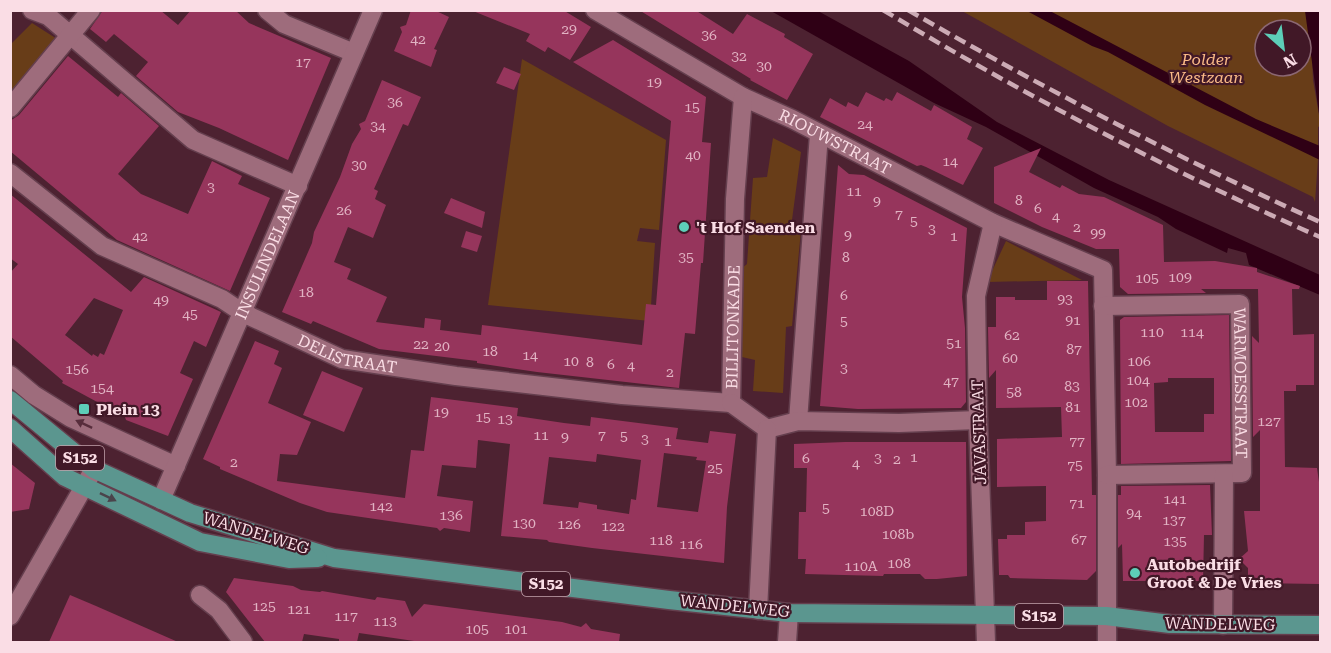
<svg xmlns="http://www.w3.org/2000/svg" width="1331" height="653" viewBox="0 0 1331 653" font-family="'Roboto Serif',serif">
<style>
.green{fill:#683d18;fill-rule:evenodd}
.water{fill:#2f0015}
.building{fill:#96355c;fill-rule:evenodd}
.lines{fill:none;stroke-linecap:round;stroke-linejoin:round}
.street-casing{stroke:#653f4e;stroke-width:21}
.primary-casing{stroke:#653f4e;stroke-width:21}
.street{stroke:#9e6c7c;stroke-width:18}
.primary{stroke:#5b968f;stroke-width:18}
.rail{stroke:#ccabb5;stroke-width:4.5;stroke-dasharray:12 6;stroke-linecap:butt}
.oneway{fill:#582d3c}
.oneway2{fill:#4a444b}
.poi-dot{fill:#5dceb8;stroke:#411827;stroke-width:2}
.labels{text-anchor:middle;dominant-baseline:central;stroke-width:4.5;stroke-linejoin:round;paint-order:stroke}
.number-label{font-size:14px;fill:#e1b3c3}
.shield{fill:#411827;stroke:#c2a2ac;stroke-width:1.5}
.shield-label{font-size:15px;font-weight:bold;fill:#fadde5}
.park-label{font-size:16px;font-style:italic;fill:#faba87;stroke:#411827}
.street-label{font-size:16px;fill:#fadde5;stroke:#411827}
.poi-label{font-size:16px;font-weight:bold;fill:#fadde5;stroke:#411827;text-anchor:start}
</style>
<rect width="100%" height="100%" fill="#4d2231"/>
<g class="green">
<path d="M 962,11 L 1310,11 L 1313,80 L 1320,121 L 1320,126 L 1318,127 L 1318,147 L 1312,156 L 1318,159 L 1315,202 L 1313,197 L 1168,126 ZM 1265,30 L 1301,30 L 1301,66 L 1265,66 Z"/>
<polygon points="32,23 57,39 11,96 11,44"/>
<polygon points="522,59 666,140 659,230 640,228 637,241 655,243 650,321 488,305"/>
<polygon points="773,138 801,152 792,220 801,230 792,326 786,327 783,393 753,391 755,360 742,357 741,269 747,264 753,178 767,177"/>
<polygon points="1006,241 1082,280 987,282"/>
</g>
<g class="water">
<polygon points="771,11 818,11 909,61 997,122 1109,180 1320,275 1320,295 1249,265 1246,253 1228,248 1227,253 1176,229 1158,217 1094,188 986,127 934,103"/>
<polygon points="1027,11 1050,11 1256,119 1320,146 1320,160 1205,105 1108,52 1092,46"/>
<polygon points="1305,11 1320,11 1320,121"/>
</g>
<g class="building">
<polygon points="103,10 160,10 178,25 191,10 235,10 249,23 331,58 288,160 219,128 178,112 136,76 148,62 114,34 106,42 90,29"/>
<polygon points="411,10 434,10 449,17 434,49 437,50 431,67 394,51 402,32 400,27 406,25"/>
<polygon points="563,10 591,27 570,60 548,47 545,52 526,41 530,34 473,11"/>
<polygon points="639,10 695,10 733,34 747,14 785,34 784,37 813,54 787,100 750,80 751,79"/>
<polygon points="613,40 706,97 702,142 711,143 703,263 701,263 695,334 685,333 679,388 537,372 477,363 477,361 379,349 313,321 311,324 282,312 312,243 314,232 340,177 352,144 361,129 359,124 365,121 382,80 421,97 408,126 403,124 374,189 378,191 375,199 386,205 373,238 348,227 334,262 351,269 347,279 387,297 376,322 424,328 425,318 441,320 440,330 481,335 482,325 642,345 646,304 656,305 671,121 573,62"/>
<polygon points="68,56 118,97 121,93 159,126 118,174 141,194 188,214 212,161 242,176 238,184 270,198 230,291 117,240 10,151 10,121 19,115"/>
<polygon points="504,67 521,74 514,90 496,83"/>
<polygon points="866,92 884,101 886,98 892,101 897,92 931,111 934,105 972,127 967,139 983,148 963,185 926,167 921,165 917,166 820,117 830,98 846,107 848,102 858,107"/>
<polygon points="1041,148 1029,172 1060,188 1062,185 1079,194 1104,197 1163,225 1164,262 1215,261 1257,268 1257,272 1300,286 1299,289 1292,289 1293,335 1314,334 1314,385 1296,385 1296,391 1284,391 1285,467 1317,468 1320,489 1320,584 1248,583 1248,568 1239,559 1248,551 1244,511 1260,511 1260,430 1253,437 1252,336 1259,343 1258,289 1201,289 1206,293 1128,294 1120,287 1119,249 1096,249 1042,227 994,203 994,167"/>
<polygon points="838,165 849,174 864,175 967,228 962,297 965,328 966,402 961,408 858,409 820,406"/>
<path d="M 10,194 L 131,292 L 144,277 L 221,312 L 206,347 L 194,341 L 180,373 L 193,379 L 168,436 L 126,420 L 125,417 L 62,383 L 63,381 L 10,336 L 10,273 L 18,264 L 10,258 ZM 94,298 L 123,310 L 104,355 L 100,353 L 98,357 L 93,354 L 92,356 L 65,335 Z"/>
<polygon points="451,198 485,212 482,228 444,213"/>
<polygon points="466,231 482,236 477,252 461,247"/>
<polygon points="1047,281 1088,281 1092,495 1096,495 1096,571 1087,580 1010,578 1008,575 999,575 998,539 1007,539 1007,535 1025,535 1025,522 1046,521 1046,486 997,487 997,439 1062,437 1061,407 996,408 996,370 989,378 988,327 996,327 996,297 1015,297 1015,300 1047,300"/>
<path d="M 1229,315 L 1231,461 L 1121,464 L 1120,320 L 1124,317 ZM 1168,378 L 1214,378 L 1214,414 L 1204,414 L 1204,432 L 1155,432 L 1154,383 L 1168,382 Z"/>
<path d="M 255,341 L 279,351 L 274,364 L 282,368 L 268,403 L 311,422 L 297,455 L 280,454 L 277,481 L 405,498 L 411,450 L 424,451 L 431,397 L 518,408 L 517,416 L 564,423 L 590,426 L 591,417 L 678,428 L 676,439 L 708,443 L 710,431 L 736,434 L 727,507 L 724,563 L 592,548 L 549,542 L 547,540 L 501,536 L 510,444 L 478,440 L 476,468 L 442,465 L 437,496 L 473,501 L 470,532 L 444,528 L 440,531 L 437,528 L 327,512 L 300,503 L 220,469 L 220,467 L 203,459 ZM 664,453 L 697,457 L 696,460 L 706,461 L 698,512 L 657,507 ZM 597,454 L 641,460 L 636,500 L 631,499 L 629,514 L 597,509 L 597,505 L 579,502 L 578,508 L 543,504 L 549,457 L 596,462 Z"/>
<polygon points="322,371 363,388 344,432 303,415"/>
<polygon points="845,442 966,442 967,576 937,579 925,579 920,574 884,574 883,576 805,574 806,559 798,559 799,512 806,512 807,468 794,468 794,444"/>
<polygon points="10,463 35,483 29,509 10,512"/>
<polygon points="1210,485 1212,535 1204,535 1203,581 1123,581 1122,544 1118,548 1118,495 1121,495 1121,486"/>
<polygon points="234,578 293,586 301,590 320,592 322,591 375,600 377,597 405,601 412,617 424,604 562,622 581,627 586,623 591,629 620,634 619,642 450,642 434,641 434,642 421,642 359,633 357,642 339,642 339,639 304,634 302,642 265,642 226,592"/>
<polygon points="70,595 96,606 178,642 49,642"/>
</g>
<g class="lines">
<defs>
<g id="street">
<polyline points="32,10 48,16 193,140 298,186"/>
<polyline points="267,10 284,24 354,53"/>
<path id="s1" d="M 595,10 L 743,97 L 792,119 L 993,223 L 1103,270 L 1107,475 L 1107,642"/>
<polyline points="10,108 91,10"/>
<path id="s2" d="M 10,173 L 102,246 L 222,299 L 243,313 L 342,359 L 456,376 L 622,395 L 731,403"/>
<path id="s3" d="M 1103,306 L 1240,304 L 1242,473 L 1107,475"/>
<polyline points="10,375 34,395 71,418 176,466"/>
<path id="s4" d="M 731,403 L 735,199 L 743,97"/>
<polyline points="731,403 767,429"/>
<polyline points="798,421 819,134"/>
<polyline points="767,429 798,421 899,423 978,420"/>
<path id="s5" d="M 161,500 L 373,10"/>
<polyline points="200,595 219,610 243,642"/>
<polyline points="758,610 767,429"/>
<polyline points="10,616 94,469"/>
<polyline points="1223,625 1224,474"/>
<polyline points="787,642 789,613"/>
<polyline points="986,642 978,420 976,296 993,223"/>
</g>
<g id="primary">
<polyline points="10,400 94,469 190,513 334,558 669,600 789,613 1106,616 1170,624 1320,625"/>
<polyline points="10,428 65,477 200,542 289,559 318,558"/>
</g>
</defs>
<use href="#street" class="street-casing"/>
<use href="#primary" class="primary-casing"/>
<use href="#street" class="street"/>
<use href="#primary" class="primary"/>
<g class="rail">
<path d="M 883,10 C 1024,95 1170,171 1320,237"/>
<path d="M 908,10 C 1042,88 1179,158 1320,222"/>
</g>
</g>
<defs><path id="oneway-solid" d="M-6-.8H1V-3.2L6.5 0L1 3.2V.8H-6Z" transform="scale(1.5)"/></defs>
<use class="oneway" href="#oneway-solid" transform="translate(84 424) rotate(-155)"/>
<use class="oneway2" href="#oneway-solid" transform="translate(108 497) rotate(26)"/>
<g class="poi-dot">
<circle cx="684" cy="227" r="6"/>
<rect x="78" y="403" width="12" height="12" rx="3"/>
<circle cx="1135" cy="573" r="6"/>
</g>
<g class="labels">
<g class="number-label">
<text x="569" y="29">29</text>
<text x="709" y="35">36</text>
<text x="418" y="39">42</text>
<text x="739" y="56">32</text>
<text x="303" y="62">17</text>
<text x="764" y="66">30</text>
<text x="654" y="82">19</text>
<text x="395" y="102">36</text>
<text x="692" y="107">15</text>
<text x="865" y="124">24</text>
<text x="378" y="126">34</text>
<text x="693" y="155">40</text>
<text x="950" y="161">14</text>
<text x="359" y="165">30</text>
<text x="211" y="187">3</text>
<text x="854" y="191">11</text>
<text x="1019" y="200">8</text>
<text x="877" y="201">9</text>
<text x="1038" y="208">6</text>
<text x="344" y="210">26</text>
<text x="899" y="214">7</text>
<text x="1056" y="216">4</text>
<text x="914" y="221">5</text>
<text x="1077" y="227">2</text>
<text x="932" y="229">3</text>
<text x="1098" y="233">99</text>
<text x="848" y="235">9</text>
<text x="140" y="236">42</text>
<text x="954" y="236">1</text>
<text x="686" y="257">35</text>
<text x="846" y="257">8</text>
<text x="1180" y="277">109</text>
<text x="1147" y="278">105</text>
<text x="306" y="292">18</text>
<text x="844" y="295">6</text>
<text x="1065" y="299">93</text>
<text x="161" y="300">49</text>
<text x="190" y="314">45</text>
<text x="1073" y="320">91</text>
<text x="844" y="321">5</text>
<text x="1152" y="332">110</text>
<text x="1192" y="332">114</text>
<text x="1012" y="335">62</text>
<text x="954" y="343">51</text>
<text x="421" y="344">22</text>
<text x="442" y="346">20</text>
<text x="1074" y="349">87</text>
<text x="490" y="351">18</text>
<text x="530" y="355">14</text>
<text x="1010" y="358">60</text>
<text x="571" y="361">10</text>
<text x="1139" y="361">106</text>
<text x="590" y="362">8</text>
<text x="611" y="364">6</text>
<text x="631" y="365">4</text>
<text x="844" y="368">3</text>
<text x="77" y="369">156</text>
<text x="670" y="372">2</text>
<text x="1138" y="380">104</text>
<text x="951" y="381">47</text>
<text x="1072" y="386">83</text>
<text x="102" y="388">154</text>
<text x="1014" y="392">58</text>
<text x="1136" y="402">102</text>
<text x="1073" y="407">81</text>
<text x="441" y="412">19</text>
<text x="483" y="417">15</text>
<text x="505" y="419">13</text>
<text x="1269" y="421">127</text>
<text x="541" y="435">11</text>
<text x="602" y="435">7</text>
<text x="624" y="436">5</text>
<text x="565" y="437">9</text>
<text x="645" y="439">3</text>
<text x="668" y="441">1</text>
<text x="1077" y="441">77</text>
<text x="914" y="457">1</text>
<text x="806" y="458">6</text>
<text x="878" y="458">3</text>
<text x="897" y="459">2</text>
<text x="234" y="462">2</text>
<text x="856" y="463">4</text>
<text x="1075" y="465">75</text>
<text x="715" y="468">25</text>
<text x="1175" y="499">141</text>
<text x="1077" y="503">71</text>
<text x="381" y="506">142</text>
<text x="826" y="508">5</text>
<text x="877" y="511">108D</text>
<text x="1134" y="513">94</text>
<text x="451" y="515">136</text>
<text x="1174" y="520">137</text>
<text x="524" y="523">130</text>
<text x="569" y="524">126</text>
<text x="613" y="526">122</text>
<text x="898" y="534">108b</text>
<text x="1079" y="539">67</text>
<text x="661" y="540">118</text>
<text x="1175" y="541">135</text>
<text x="691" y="544">116</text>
<text x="899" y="563">108</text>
<text x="861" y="566">110A</text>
<text x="264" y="606">125</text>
<text x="299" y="609">121</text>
<text x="346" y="616">117</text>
<text x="385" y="621">113</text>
<text x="477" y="629">105</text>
<text x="516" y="629">101</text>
</g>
<g class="shield">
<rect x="56" y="446" width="48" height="24" rx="4.5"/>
<rect x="522" y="572" width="48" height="24" rx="4.5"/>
<rect x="1015" y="604" width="48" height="24" rx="4.5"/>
</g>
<g class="shield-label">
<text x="80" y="458">S152</text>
<text x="546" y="584">S152</text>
<text x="1039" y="616">S152</text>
</g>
<g class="park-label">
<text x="1206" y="59">Polder<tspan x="1206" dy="18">Westzaan</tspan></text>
</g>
<g class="street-label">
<text stroke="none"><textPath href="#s1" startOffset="274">RIOUWSTRAAT</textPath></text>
<text stroke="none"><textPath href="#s5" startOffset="267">INSULINDELAAN</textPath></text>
<text stroke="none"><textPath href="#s4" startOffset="76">BILLITONKADE</textPath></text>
<text stroke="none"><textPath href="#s2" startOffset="387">DELISTRAAT</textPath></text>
<text stroke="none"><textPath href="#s3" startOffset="216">WARMOESSTRAAT</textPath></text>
<text transform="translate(979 432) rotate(-92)">JAVASTRAAT</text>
<text transform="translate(256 533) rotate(17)">WANDELWEG</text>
<text transform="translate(735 606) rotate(6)">WANDELWEG</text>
<text transform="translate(1220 624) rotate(1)">WANDELWEG</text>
</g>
<g class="poi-label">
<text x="696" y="227">'t Hof Saenden</text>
<text x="96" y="409">Plein 13</text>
<text x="1147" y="564">Autobedrijf<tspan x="1147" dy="18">Groot &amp; De Vries</tspan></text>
</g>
</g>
<rect width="1331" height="653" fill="none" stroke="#fadde5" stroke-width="24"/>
<g transform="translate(1283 48) rotate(152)"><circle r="28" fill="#411827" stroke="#8b6773" stroke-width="1.5"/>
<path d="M0-4.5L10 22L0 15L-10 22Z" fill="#5dceb8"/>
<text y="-9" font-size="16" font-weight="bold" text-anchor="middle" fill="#fadde5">N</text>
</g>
</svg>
